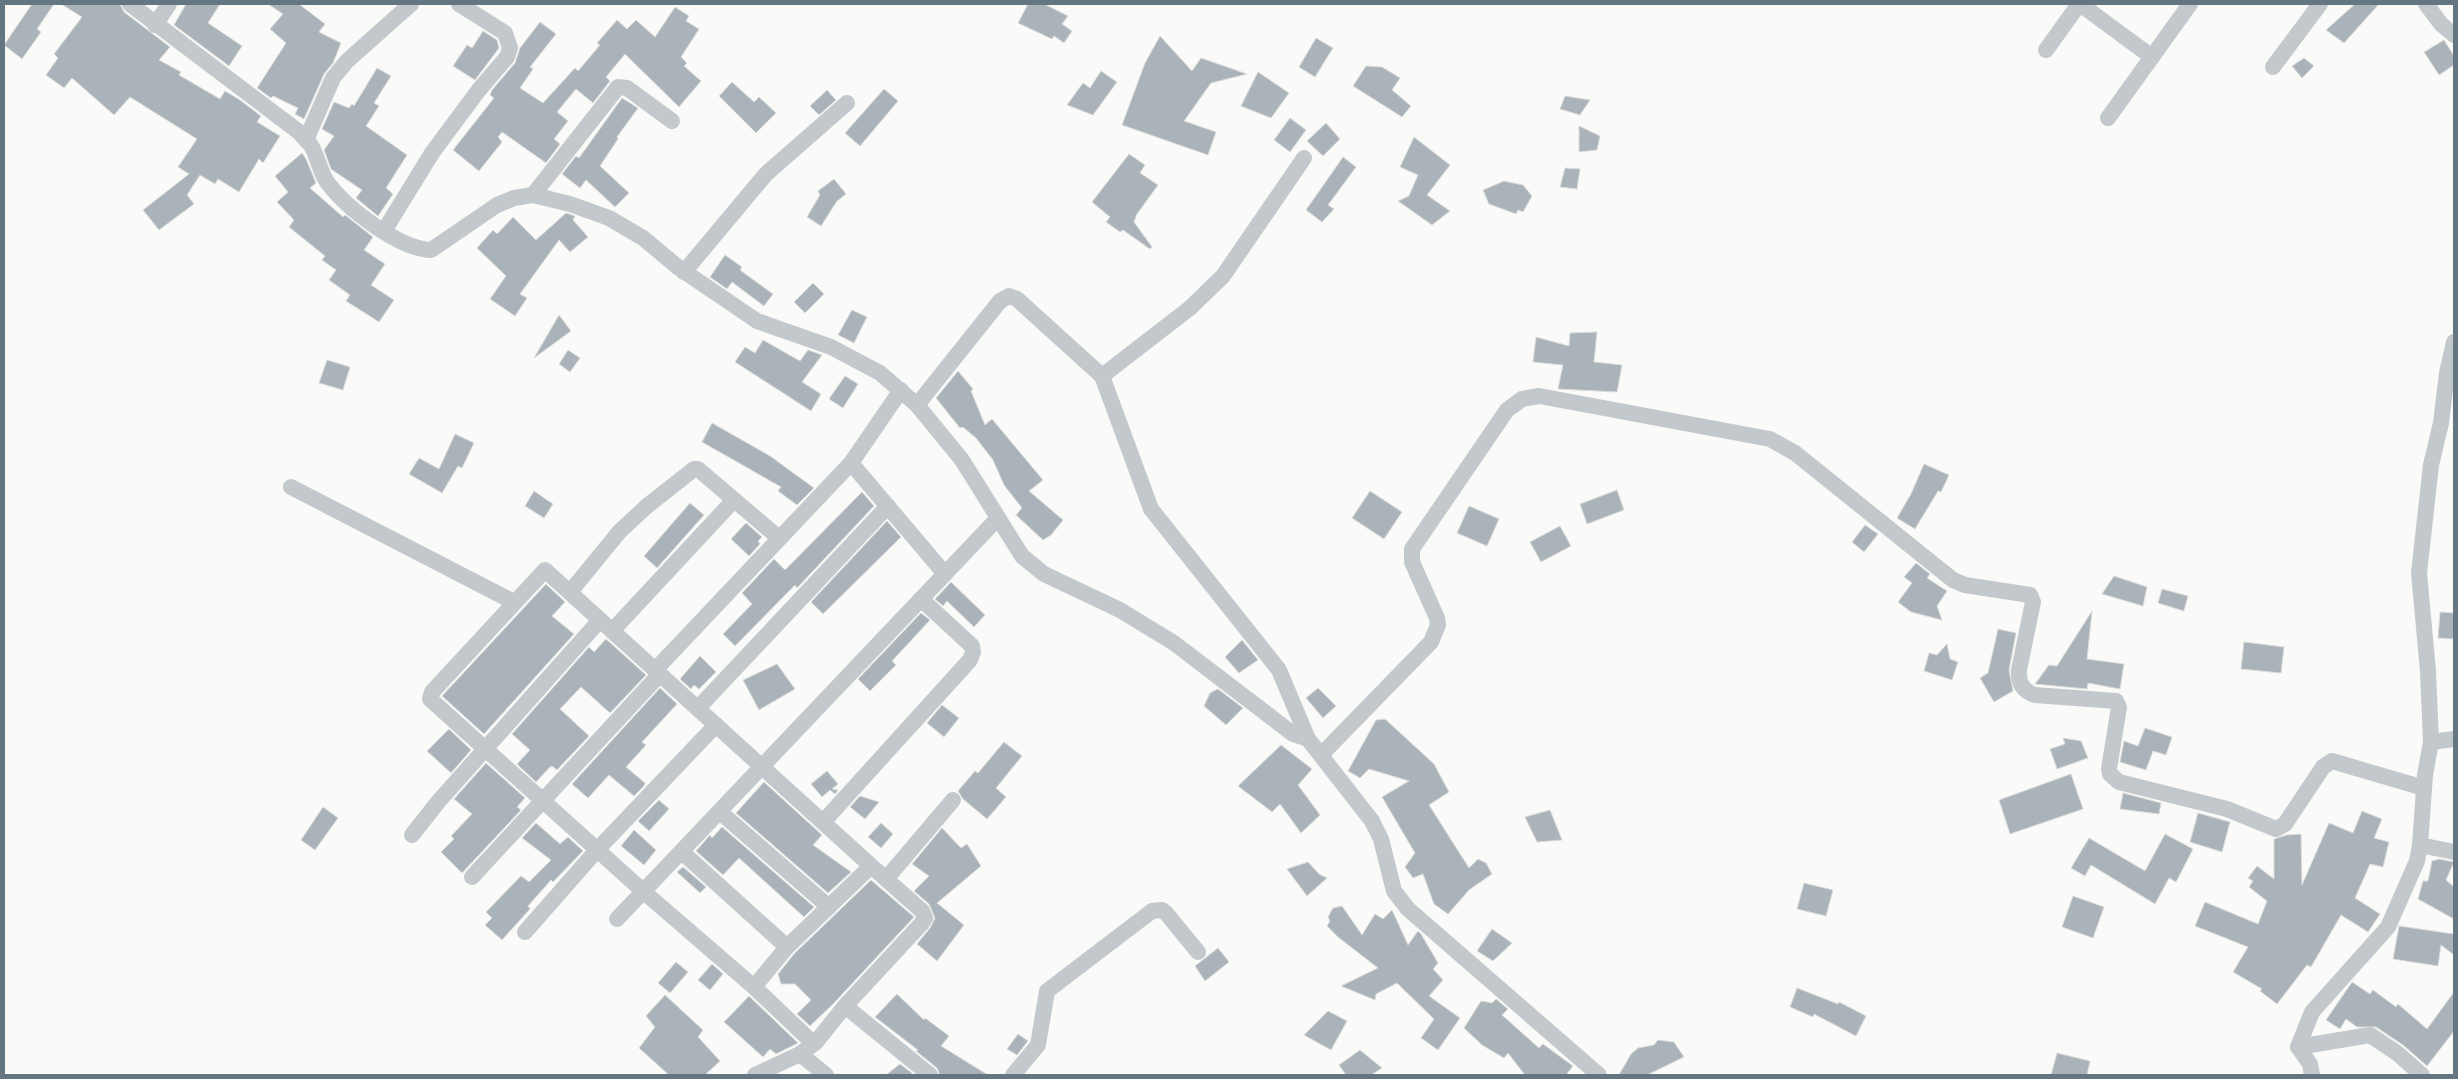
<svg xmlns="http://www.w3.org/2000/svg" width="2458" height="1079" viewBox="0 0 2458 1079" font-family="Inter,sans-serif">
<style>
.building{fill:#aab3b9;stroke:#dcdcda}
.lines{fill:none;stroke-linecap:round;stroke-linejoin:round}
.minor{stroke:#c3c8cc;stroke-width:16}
</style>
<rect width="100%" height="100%" fill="#fafaf8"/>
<g class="building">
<polygon points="32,4 54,4 37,29 41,32 22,59 4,45"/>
<polygon points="61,4 120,4 124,12 170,47 159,60 181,72 179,75 220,99 225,91 240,100 261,116 257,122 280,136 263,163 259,159 239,192 218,179 215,184 200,175 187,195 194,204 159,230 143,210 189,174 178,167 197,139 130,97 114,115 72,78 64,88 46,75 58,58 54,54 82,17"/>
<polygon points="186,4 220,4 208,23 242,46 229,66 174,25"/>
<polygon points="268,4 299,4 325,24 319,32 341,43 333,63 324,74 304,119 295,114 298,108 273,96 271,98 257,88 286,43 270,29 283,14"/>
<polygon points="1028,4 1044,4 1068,16 1062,24 1072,31 1064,43 1054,36 1052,39 1018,23"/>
<polygon points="2355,4 2379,4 2344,43 2326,30"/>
<polygon points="675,7 689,16 686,21 699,29 681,57 687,63 684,66 701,81 679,107 625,54 606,77 610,81 593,103 576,89 557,112 568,121 554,139 560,144 546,163 502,132 498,137 502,142 479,171 453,150 494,98 490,95 492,90 515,63 520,48 540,22 556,34 530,67 533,69 520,88 543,103 575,68 578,71 600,45 597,43 617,20 627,29 636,20 655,37"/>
<polygon points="483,31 497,40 499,48 475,80 453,66 467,45 472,48"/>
<polygon points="1160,36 1192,71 1201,58 1247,74 1211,83 1184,121 1216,132 1208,155 1122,125 1145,63"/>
<polygon points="1316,38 1333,48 1315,77 1299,67"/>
<polygon points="2444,40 2454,56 2454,65 2439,75 2424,52"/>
<polygon points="2304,58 2314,66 2302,78 2292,66"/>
<polygon points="1366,66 1382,67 1400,78 1392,90 1411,106 1402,117 1353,86"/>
<polygon points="377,68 391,76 374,103 379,106 366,126 407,155 386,188 393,194 378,216 356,198 362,190 331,169 324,150 334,136 322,129 334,102 349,108 352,104 354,106"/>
<polygon points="1101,71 1117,82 1093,115 1067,105 1083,83 1090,88"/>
<polygon points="1258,72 1289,93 1271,118 1241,106"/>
<polygon points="732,82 754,102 759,97 776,113 756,133 719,96"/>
<polygon points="884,89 898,101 860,146 845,133"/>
<polygon points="827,90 836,100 819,115 810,106"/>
<polygon points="1565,96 1590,100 1580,115 1560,109"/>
<polygon points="622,98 638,108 617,137 618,139 600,166 629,193 615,207 586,180 580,188 562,174 576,156 579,158"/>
<polygon points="1290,118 1306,130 1290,152 1274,140"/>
<polygon points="1326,123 1340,139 1323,156 1307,141"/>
<polygon points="1579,126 1600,136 1597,150 1579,152"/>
<polygon points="1414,137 1450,165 1427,195 1450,211 1432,225 1398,201 1409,196 1418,175 1400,167"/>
<polygon points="302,153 306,159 316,183 310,188 343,217 345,215 373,237 364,250 385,264 371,285 394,300 379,322 346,301 350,295 329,280 336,270 322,260 325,256 289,227 294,220 277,202 288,192 275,176"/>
<polygon points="1129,154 1145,165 1140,173 1158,185 1137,214 1134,222 1152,247 1150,249 1123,230 1120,232 1106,222 1110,217 1092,202"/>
<polygon points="1343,157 1356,167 1328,205 1334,209 1322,222 1306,210"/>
<polygon points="1565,168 1580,169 1577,189 1560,187"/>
<polygon points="834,179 846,194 837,201 821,226 807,217 820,195 818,191"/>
<polygon points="1504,181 1523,185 1532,196 1523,212 1518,210 1516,214 1489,204 1483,190"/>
<polygon points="566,213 575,216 573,220 588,237 570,252 559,240 520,294 527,298 515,316 490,299 506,276 477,248 493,230 497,234 513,217 536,240"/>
<polygon points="725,255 742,267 740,270 773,294 764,306 732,282 727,289 710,277"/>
<polygon points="813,283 824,294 805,313 794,302"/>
<polygon points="852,310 867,317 854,343 838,335"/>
<polygon points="559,315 571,331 534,358"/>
<polygon points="1597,332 1594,362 1622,365 1617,392 1558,389 1563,365 1533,362 1536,337 1569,346 1570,333"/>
<polygon points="763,340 800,361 808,350 822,355 802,382 821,394 811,411 735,362 745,347 755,353"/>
<polygon points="568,350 580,358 570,372 559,364"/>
<polygon points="327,360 350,367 343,390 319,383"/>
<polygon points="958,371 973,389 971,391 985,425 992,419 1043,480 1029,491 1063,520 1051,535 1043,540 1016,515 1022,508 1004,485 993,460 976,438 963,427 960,428 936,398"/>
<polygon points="845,376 858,384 843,408 829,399"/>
<polygon points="712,423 770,456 814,488 797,505 778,491 781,487 702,442"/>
<polygon points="455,434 474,443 462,468 458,466 442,493 409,474 419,458 439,469"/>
<polygon points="1924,464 1949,475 1941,492 1938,491 1915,529 1897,518 1911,494"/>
<polygon points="1617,490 1624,510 1587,524 1580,504"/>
<polygon points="534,491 553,504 544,518 525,506"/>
<polygon points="1370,491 1402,512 1384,539 1352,518"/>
<polygon points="862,492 874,506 797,588 795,585 735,646 723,634 752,604 742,593 774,559 785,570"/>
<polygon points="690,503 704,515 657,568 644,556"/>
<polygon points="1469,506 1499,519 1487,546 1457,533"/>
<polygon points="887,521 901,537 823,614 811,602"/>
<polygon points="746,523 762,537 758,541 760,544 749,556 731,539"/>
<polygon points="1865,525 1878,534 1864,552 1852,542"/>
<polygon points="1560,526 1571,546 1541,562 1530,542"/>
<polygon points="1916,563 1930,574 1927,578 1947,591 1937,606 1942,620 1911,612 1898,602 1912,583 1904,577"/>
<polygon points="2114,576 2147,587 2143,606 2102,594"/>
<polygon points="951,582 985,615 974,627 947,601 943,606 935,599"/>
<polygon points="546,584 565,602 552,616 574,634 484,734 442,696"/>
<polygon points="2162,589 2188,596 2184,611 2158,603"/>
<polygon points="2092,611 2087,659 2124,664 2120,689 2088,683 2087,689 2035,684 2049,665 2057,666"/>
<polygon points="2440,612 2454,613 2454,639 2438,638"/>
<polygon points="921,613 930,620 892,661 896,665 870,691 858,679"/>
<polygon points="1998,629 2016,633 2009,670 2013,691 1994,702 1980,678 1988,673"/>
<polygon points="606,639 646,675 610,713 581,687 560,709 589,736 557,770 552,766 550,767 536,782 517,764 530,750 512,734 589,647 594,652"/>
<polygon points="1242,640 1258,660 1239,673 1225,657"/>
<polygon points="2244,642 2284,647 2281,673 2241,669"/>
<polygon points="1947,644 1950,659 1958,662 1952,680 1924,671 1929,653 1937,655"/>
<polygon points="700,656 716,672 699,689 694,685 691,689 680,679"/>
<polygon points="777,664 795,689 759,710 743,680"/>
<polygon points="660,688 677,704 642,742 646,745 626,767 645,783 644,786 634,796 609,775 588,798 572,784"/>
<polygon points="1318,688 1336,706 1323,718 1306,698"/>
<polygon points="1218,689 1243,708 1226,725 1204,706 1210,693"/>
<polygon points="942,705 959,718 944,737 927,723"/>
<polygon points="1385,719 1434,764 1449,792 1429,805 1469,868 1478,859 1486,863 1492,874 1469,890 1448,914 1434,904 1423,874 1413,878 1405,867 1415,853 1382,797 1409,781 1369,769 1360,778 1348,771 1376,720"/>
<polygon points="2145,728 2172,737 2166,755 2153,751 2146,770 2120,762 2124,741 2138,746"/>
<polygon points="449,729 471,750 451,773 427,751"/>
<polygon points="2063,738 2081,741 2088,758 2057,769 2050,749 2065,744"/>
<polygon points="1004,742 1022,756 996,788 1006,797 987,819 963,799 958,791 975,771 978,773"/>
<polygon points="1281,745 1312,769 1298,785 1320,815 1301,833 1280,804 1272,812 1238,786"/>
<polygon points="486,763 525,798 517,807 521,810 462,873 441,852 454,839 451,836 472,814 454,799"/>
<polygon points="827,771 838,784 832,789 838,790 835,794 830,790 822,797 811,784"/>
<polygon points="2071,774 2083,809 2010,834 1999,800"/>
<polygon points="764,782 822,835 813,845 851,872 828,893 736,813"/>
<polygon points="2123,793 2161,803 2159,814 2120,809"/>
<polygon points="860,796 879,802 865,819 850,807"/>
<polygon points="659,800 669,809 649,831 638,821"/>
<polygon points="323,807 338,818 315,850 301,840"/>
<polygon points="1550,810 1562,840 1537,842 1525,817"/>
<polygon points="2362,811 2382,819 2374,838 2389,842 2383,867 2370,864 2355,898 2380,914 2368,932 2341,915 2311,967 2307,965 2277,1004 2260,991 2262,989 2233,972 2248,947 2195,926 2205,902 2258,924 2267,901 2249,887 2253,881 2248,878 2257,866 2274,879 2274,839 2287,835 2301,834 2302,885 2329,823 2353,833"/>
<polygon points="2198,813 2230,822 2222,852 2190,842"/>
<polygon points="536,823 560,844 568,837 583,851 553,882 551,880 528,906 530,909 502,940 485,925 492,918 486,912 521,876 529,882 551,860 522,838"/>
<polygon points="881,823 893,834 881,848 868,837"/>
<polygon points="722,827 814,907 804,917 739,858 723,875 696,851 710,835 712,838"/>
<polygon points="942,828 961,848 967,844 981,866 937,903 964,925 937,961 917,944 930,928 935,918 929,904 914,891 929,876 912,864"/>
<polygon points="634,830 656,850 644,865 621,846"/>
<polygon points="2165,834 2193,849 2176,882 2169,878 2155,904 2091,865 2085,876 2071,868 2089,838 2145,871"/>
<polygon points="2439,859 2454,862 2446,880 2454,887 2454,919 2418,899 2423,881 2428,881 2432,861"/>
<polygon points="1308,862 1319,874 1327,878 1307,896 1287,869"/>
<polygon points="683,867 706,887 700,893 677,872"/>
<polygon points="871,880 914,917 833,1004 810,1026 797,1014 811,1000 795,984 781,984 778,974 794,954"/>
<polygon points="1804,883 1833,890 1826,916 1797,909"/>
<polygon points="2073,896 2104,907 2093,938 2062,927"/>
<polygon points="1342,906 1362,935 1375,914 1383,919 1392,910 1408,945 1418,931 1421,934 1438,963 1433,969 1443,980 1429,996 1460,1018 1438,1050 1421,1038 1434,1019 1397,983 1376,994 1375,1000 1341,986 1378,968 1338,937 1327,926 1330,921 1328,917 1333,908"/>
<polygon points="2399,926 2454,934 2454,955 2441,945 2438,966 2393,959"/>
<polygon points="1492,929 1512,943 1493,961 1477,951"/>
<polygon points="1218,948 1229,962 1205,981 1195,966"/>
<polygon points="676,962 688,972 670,993 658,983"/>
<polygon points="712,964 723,974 710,990 698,980"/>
<polygon points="2352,982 2370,994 2373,990 2396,1007 2398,1004 2427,1029 2454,992 2454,1031 2427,1066 2403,1045 2376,1027 2357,1027 2346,1019 2340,1029 2326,1020"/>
<polygon points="1797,988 1838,1004 1839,1002 1866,1016 1856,1036 1814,1014 1813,1017 1790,1007"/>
<polygon points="897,994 924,1020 925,1018 949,1036 941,1046 988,1075 940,1075 937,1068 916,1051 918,1050 875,1017"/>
<polygon points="665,995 703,1030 698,1037 720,1061 705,1075 669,1075 639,1048 655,1027 646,1016"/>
<polygon points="749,996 798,1043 776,1054 770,1049 763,1057 724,1022"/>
<polygon points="1496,999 1508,1009 1502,1015 1539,1048 1543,1044 1573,1066 1566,1075 1525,1075 1508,1053 1504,1058 1482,1045 1464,1028 1481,1001 1492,1003"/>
<polygon points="1328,1011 1347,1021 1331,1050 1304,1035"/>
<polygon points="1018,1034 1028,1041 1017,1055 1007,1049"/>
<polygon points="1658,1040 1674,1042 1684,1057 1647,1075 1619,1075 1631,1054 1638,1048 1654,1045"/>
<polygon points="1360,1050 1382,1068 1371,1075 1346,1075 1339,1065"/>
<polygon points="2057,1053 2090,1061 2087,1075 2051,1075"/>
<polygon points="900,1064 912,1073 910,1075 886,1075"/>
</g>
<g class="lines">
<g class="minor">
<path d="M 130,4 L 299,132 C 303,137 309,142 312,147 C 318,158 320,172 327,182 C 346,208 399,249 431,250 L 497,205 L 514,198 L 533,195 L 570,204 L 609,218 L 643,238 L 679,268 L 757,321 L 831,347 L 880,373 L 917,405 L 962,460 L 1022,556 L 1044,574 L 1120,610 L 1174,643 L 1293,734 L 1308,739 L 1372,821 L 1381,839 L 1394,891 L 1408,909 L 1599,1075"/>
<polyline points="2080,4 2152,57"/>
<polyline points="2426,4 2441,24 2454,35"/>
<polyline points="155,25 169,4"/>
<polyline points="2046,50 2079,4"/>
<polyline points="2273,67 2320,4"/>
<polyline points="2108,118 2190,4"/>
<polyline points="306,140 333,78 347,61 411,4"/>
<polyline points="533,195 618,87 627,88 672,121"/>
<polyline points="384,231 432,153 478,91 507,57 510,48 505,33 459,4"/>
<polyline points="684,272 766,174 847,103"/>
<polyline points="1102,376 1190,308 1223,276 1304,158"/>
<polyline points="901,390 851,463 945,574"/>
<polyline points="917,405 1000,301 1009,296 1017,299 1102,376 1151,509 1279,670 1308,739"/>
<polyline points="291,487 514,602"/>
<polyline points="570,592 620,531 647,506 694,469 698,469 779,538"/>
<polyline points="612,631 734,500"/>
<polyline points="655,670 851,463"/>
<polyline points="698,708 888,506"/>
<polyline points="2431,742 2454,739"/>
<path d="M 1321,755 L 1431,642 L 1438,625 L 1437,618 L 1412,562 L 1412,549 L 1507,410 L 1522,399 L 1539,396 L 1770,439 L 1795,453 L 1953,580 L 1965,585 L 2030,595 L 2033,602 L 2019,670 C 2018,683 2023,691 2035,695 L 2116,701 L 2119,707 L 2109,769 L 2110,774 L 2119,782 L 2227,809 L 2276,829 L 2285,824 L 2323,767 L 2332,761 L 2424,788"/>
<polyline points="720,812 829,907"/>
<polyline points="823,822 970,660 973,652 972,646 921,599"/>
<polyline points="412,835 438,802 600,620"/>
<polyline points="2420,845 2454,852"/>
<polyline points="682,852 787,947"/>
<polyline points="472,877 660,674"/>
<polyline points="886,879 953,800"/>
<polyline points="617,919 998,518"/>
<polyline points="525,932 597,850 716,725"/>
<polyline points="754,987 644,892 430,699 432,692 545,570 869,864 869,868 787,947 754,987 813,1043 816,1042 845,1006 930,1075"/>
<polyline points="845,1006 922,923 925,918 922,911 869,864"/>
<polyline points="2298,1047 2370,1035 2397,1053 2422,1075"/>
<polyline points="800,1054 826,1075"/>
<polyline points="755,1075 800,1054 816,1042"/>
<polyline points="1013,1075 1038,1045 1047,991 1152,911 1162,910 1166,913 1198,952"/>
<polyline points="2312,1075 2310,1064 2298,1047 2312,1012 2388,927 2417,861 2420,845 2425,775 2431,742 2428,671 2419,573 2431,465 2441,423 2447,373 2454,342"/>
</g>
</g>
<rect width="2458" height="1079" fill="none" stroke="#657683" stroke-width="10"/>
</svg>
